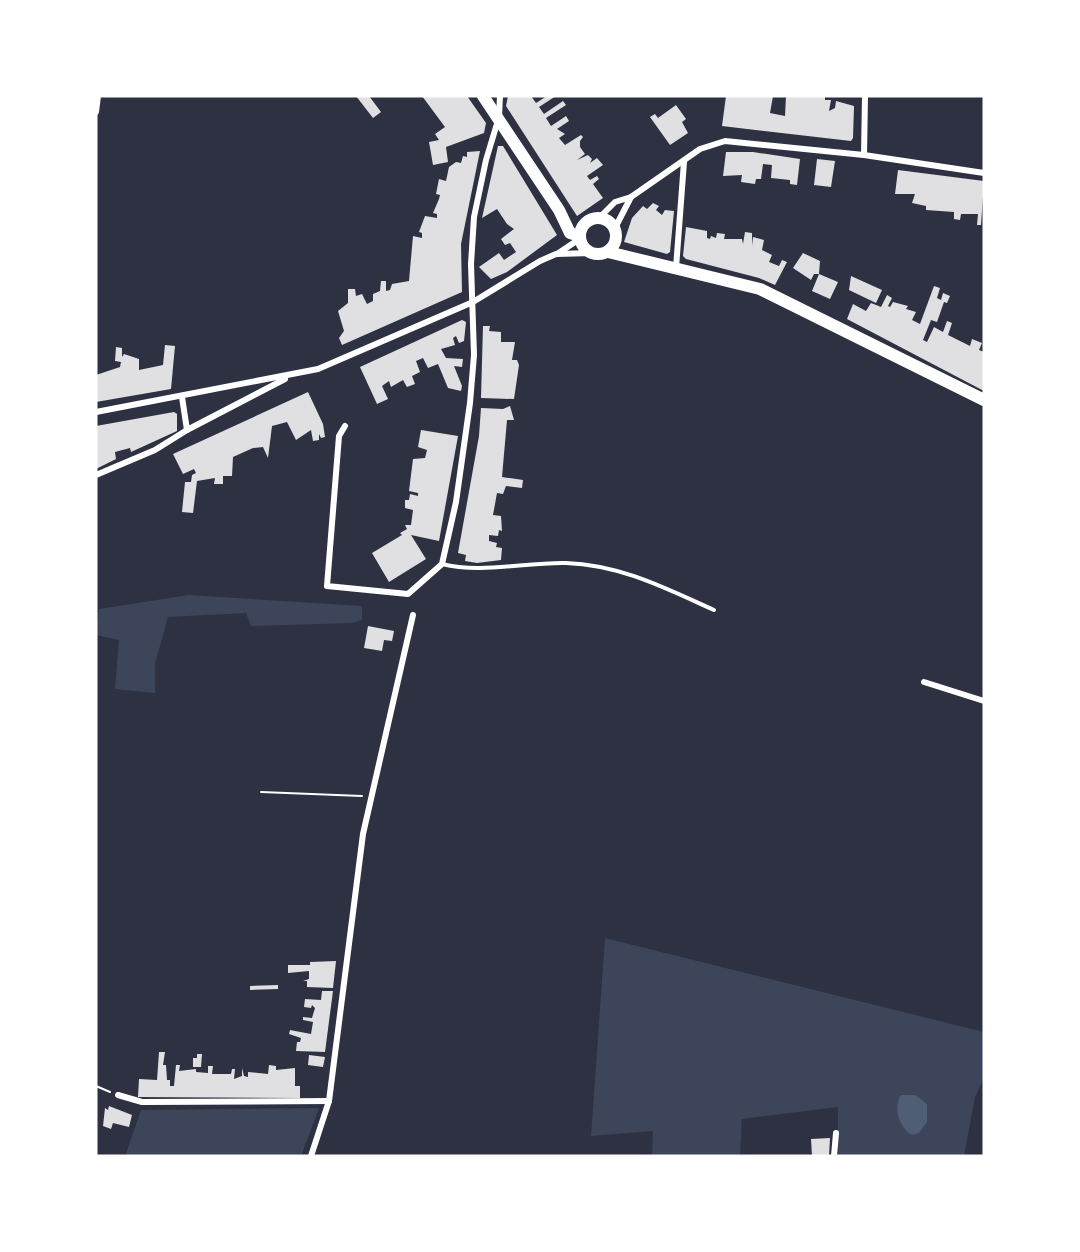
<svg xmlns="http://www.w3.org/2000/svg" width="1080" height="1252" viewBox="0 0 1080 1252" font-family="Cabin,sans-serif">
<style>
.green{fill:#3c4559}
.water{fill:#4f5d75}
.building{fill:#e0e0e3}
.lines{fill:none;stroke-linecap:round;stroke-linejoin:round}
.path{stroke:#fff;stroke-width:2}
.service{stroke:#fff;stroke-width:4}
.minor{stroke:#fff;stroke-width:6}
.secondary{stroke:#fff;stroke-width:12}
</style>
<rect width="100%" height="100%" fill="#2d3142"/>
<g class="green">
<polygon points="189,595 362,606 362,620 352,623 251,626 246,613 168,617 155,664 155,693 115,689 119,640 96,635 99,609"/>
<polygon points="605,938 984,1032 984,1078 975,1097 964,1156 838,1156 838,1107 742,1119 740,1156 652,1156 653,1131 591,1136"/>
<polygon points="319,1108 301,1156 125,1156 141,1110"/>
</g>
<path class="water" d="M 901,1095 L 915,1095 L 927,1104 L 927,1122 L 919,1133 L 912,1135 C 899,1128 893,1107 901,1095 Z"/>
<g class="building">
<polygon points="356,96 369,96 381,112 373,118"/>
<polygon points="422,96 467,96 486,123 484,133 446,147 448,162 433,165 429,142 439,140 435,134 445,127"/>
<polygon points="508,96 531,96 536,103 547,96 556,96 539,107 544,114 563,101 566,105 546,118 551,126 566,116 569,121 557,129 565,134 559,138 565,145 581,135 583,137 580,141 580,147 585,154 577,160 588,155 592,159 590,163 597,158 603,165 587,176 590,180 597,176 599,179 593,184 603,198 577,216 506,106"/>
<polygon points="726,96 773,96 770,113 785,116 786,96 825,96 825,100 831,100 829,111 835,108 836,101 854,106 853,138 851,141 722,126"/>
<polygon points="676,105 686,119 682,122 688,133 670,145 650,117 655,114 658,118"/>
<polygon points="498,146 503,146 557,235 507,272 491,279 479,267 499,253 504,260 516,252 510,243 505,245 501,239 514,229 507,224 497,209 482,218"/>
<polygon points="480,151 461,244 462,292 342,345 339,338 344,331 338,311 348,303 348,289 355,289 356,296 362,294 367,304 373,301 373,294 380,291 381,281 386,281 386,291 390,290 392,284 409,281 413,236 422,238 422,233 419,232 425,216 437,218 437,214 433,213 439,199 440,195 436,194 439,179 446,181 449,167 456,162 461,163 463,156 467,157 467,152"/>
<polygon points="726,152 753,152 800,159 797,185 790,184 790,180 771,178 772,165 763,164 761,179 756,179 755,184 741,182 742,175 723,176"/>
<polygon points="817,159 835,161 831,187 814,185"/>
<polygon points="898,170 984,181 981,225 977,225 978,214 961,214 960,220 954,219 954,212 926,210 926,206 912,203 915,194 895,194"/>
<polygon points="653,203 659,206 656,210 662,215 665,210 674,211 670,252 667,254 624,242 632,218 643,206 647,209"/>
<polygon points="686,227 707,231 707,238 710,239 711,236 716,238 717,233 725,234 724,239 742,239 743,244 745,232 752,233 752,246 753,237 764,240 762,250 772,255 769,262 779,266 782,260 787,262 775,285 759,278 686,259 683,256"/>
<polygon points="803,253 820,261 819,274 838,282 830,299 812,291 819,274 814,274 811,280 793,268"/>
<polygon points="851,276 882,290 876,303 849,290"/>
<polygon points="934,286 940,288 937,298 941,300 943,293 950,296 947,303 944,302 937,322 931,320 923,340 927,342 934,327 943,332 947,321 952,323 948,335 970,346 972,339 982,343 979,350 984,352 984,391 847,319 853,304 866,311 871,303 881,307 887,295 892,298 888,306 890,307 893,302 908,306 906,309 916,312 912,320 920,324"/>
<polygon points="462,320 466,322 464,341 459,343 456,336 453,338 455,345 441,349 446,358 463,359 462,367 454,366 462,386 461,391 448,388 438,364 428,368 423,358 416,361 420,372 412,376 415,384 407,387 403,380 391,387 389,381 382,386 388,399 377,404 360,367"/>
<polygon points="483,326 490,326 489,331 501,332 501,342 515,342 512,360 517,360 519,365 514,399 481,398"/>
<polygon points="165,345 175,346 171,389 96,402 96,375 120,367 121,362 115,361 116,347 122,348 122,357 124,354 139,359 139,370 163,365"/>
<polygon points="308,392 323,424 325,437 321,438 319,434 319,440 313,441 311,430 296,440 287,422 272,426 268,458 263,447 253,448 233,457 232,476 223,476 223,484 214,484 215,478 197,481 193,513 182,512 185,482 191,482 192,475 196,473 194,469 183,474 173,454"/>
<polygon points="510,406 514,420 507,420 502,477 523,480 522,488 506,486 503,494 497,493 493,515 501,516 502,531 499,530 498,536 489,535 489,541 497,543 496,547 502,548 501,560 477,563 465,561 466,555 458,553 479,436 481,408 503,409"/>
<polygon points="174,412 177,414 177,431 131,452 130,448 115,452 116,459 96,469 96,426"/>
<polygon points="421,430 458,436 439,541 411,535 426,559 389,582 372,553 402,535 400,533 407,529 405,525 411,525 413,510 405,508 405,500 409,500 410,494 418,496 418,493 409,491 413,459 425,458 427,450 418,447"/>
<polygon points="368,626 394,631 392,641 384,640 382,651 364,648"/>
<polygon points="336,961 333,988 307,987 307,981 303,981 309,979 309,971 288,973 288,965 310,965 310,962"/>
<polygon points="278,985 278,989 250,990 250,986"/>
<polygon points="322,991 333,991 325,1052 296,1051 297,1042 300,1042 301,1038 289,1034 290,1030 311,1034 313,1022 303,1020 303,1017 312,1018 315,1008 312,1005 311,1008 304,1007 305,999 321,1000"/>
<polygon points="159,1052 165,1052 163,1065 166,1065 167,1080 170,1080 170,1086 174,1086 176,1065 180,1065 179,1071 196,1069 196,1072 208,1073 208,1066 213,1066 212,1074 231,1074 232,1069 235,1069 234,1079 242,1076 242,1068 244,1076 248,1077 248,1072 268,1074 269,1065 276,1066 276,1070 295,1068 295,1086 300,1086 300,1098 138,1097 139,1079 157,1080"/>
<polygon points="197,1054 202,1054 201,1067 193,1067 193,1058 197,1058"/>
<polygon points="309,1055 325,1057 323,1067 308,1065"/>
<polygon points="109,1106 132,1115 129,1127 113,1123 111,1129 103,1126 105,1108 108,1110"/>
<polygon points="830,1138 829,1156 812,1156 811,1139"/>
</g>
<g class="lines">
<g class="path">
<polyline points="261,792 362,796"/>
<polyline points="96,1086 110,1092"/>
</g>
<path class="service" d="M 442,564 C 481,574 525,562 566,563 C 621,565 665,588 714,610"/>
<g class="minor">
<polyline points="96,112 98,96"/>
<polyline points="864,155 865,96"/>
<polyline points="599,218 615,202 631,197 700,149 725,141 864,155 984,173"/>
<polyline points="615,228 631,197"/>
<polyline points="557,254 581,238"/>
<polyline points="676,268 684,162"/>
<polyline points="182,397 187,430 285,379"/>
<polyline points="96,412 318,369 473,302 540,261 556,254 592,253"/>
<polyline points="345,426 339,436 327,586 408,594 442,564 456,502 470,403 474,355 471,264 474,217 486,160 499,117 500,96"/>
<polyline points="96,475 155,450 187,430"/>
<polyline points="924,682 984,701"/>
<polyline points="118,1095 142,1102 329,1101"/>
<polyline points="311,1156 329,1101 363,834 413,615"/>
<polyline points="834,1156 836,1133"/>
</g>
<g class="secondary">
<polyline points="483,96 559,210 570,233 580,236"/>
<circle cx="598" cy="236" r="18"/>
<polyline points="608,252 760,289 984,400"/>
</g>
</g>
<rect width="1080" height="1252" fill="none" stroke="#ffffff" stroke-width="195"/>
</svg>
